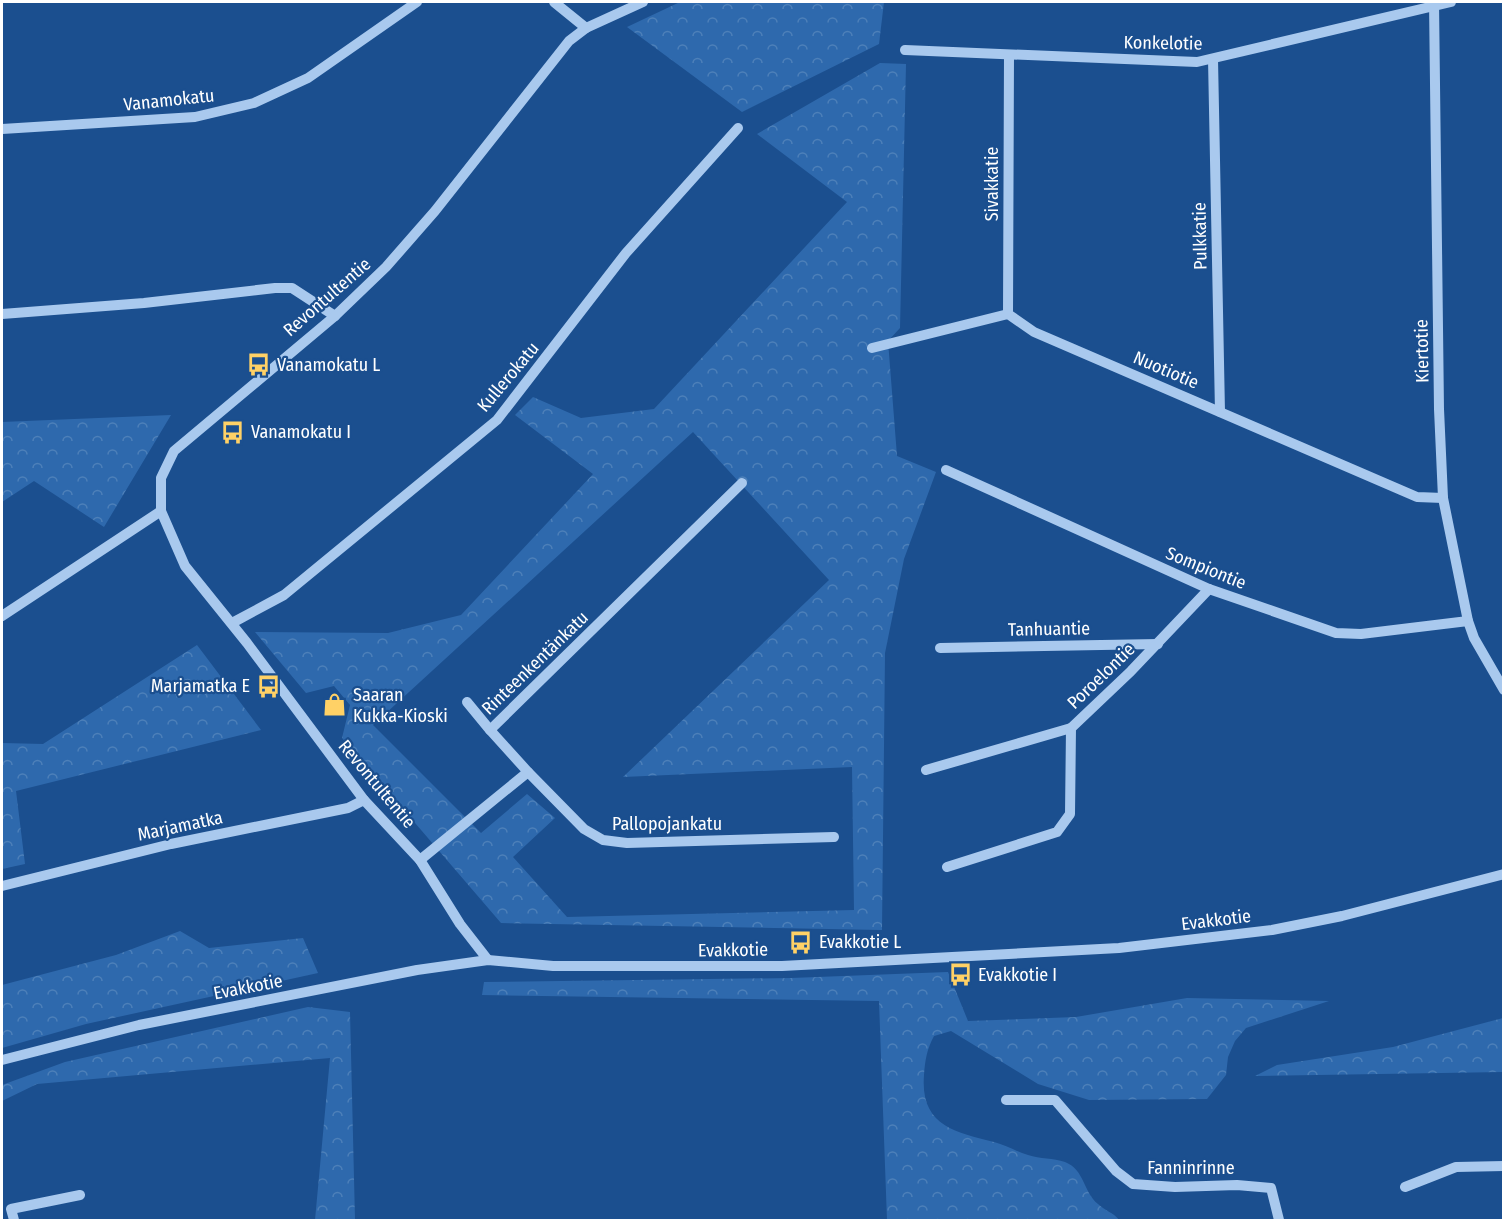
<svg xmlns="http://www.w3.org/2000/svg" width="1505" height="1222" viewBox="0 0 1505 1222" font-family="'Fira Sans Condensed',sans-serif">
<style>
.forest{fill:url(#forest-crowns);fill-rule:evenodd}
.lines{fill:none;stroke-linecap:round;stroke-linejoin:round}
.minor{stroke:#a9c9ee;stroke-width:10}
.labels{text-anchor:middle;dominant-baseline:central;stroke-width:4.5;stroke-linejoin:round;paint-order:stroke}
.street-label{font-size:18px;fill:#fff;stroke:#1b4f8f}
.poi-label{font-size:18px;fill:#fff;stroke:#1b4f8f;text-anchor:start}
</style>
<defs>
<pattern id="forest-crowns" width="20" height="18" patternUnits="userSpaceOnUse" patternTransform="scale(1.5)"><rect width="20" height="18" fill="#2e69ad"/><path d="M2 6a3 3 0 1 1 6 0M12 15a3 3 0 1 1 6 0" fill="none" stroke="#4d80b9"/></pattern>
</defs>
<rect width="100%" height="100%" fill="#1b4f8f"/>
<g class="forest">
<polygon points="680,2 884,2 879,44 742,112 627,27"/>
<path d="M 880,63 L 906,64 L 900,328 L 888,341 L 897,456 L 936,472 L 904,559 L 885,653 L 882,930 L 501,923 L 342,738 L 350,705 L 334,686 L 306,693 L 255,632 L 388,633 L 461,615 L 593,474 L 515,415 L 533,397 L 581,418 L 654,409 L 847,202 L 757,134 ZM 693,432 L 829,580 L 623,777 L 852,767 L 854,910 L 567,917 L 513,857 L 555,818 L 527,794 L 481,833 L 373,725 Z"/>
<polygon points="171,415 104,527 34,481 2,502 2,422"/>
<polygon points="197,645 261,730 16,791 25,864 2,869 2,743 43,744"/>
<polygon points="180,931 209,948 303,938 318,973 86,1024 2,1048 2,985 116,955"/>
<path d="M 948,972 L 968,1021 L 1076,1017 L 1187,998 L 1329,1001 L 1246,1028 L 1235,1041 L 1228,1057 L 1226,1075 L 1207,1099 L 1089,1100 L 1038,1084 L 951,1031 L 934,1036 C 927,1049 925,1060 924,1075 C 920,1125 954,1132 994,1142 C 1006,1145 1017,1152 1028,1155 C 1040,1159 1053,1158 1065,1162 C 1085,1170 1083,1192 1098,1204 C 1105,1211 1113,1212 1119,1220 L 887,1220 L 879,1001 L 482,995 L 484,982 L 791,978 Z"/>
<polygon points="308,1007 350,1012 355,1220 315,1220 330,1058 37,1084 2,1101 2,1085 65,1062"/>
<polygon points="1503,1018 1503,1072 1255,1076 1277,1065 1393,1047"/>
</g>
<g class="lines">
<g class="minor">
<polyline points="554,2 586,28"/>
<polyline points="1434,2 1439,409 1443,498 1468,621 1474,638 1504,690"/>
<polyline points="905,50 1197,62 1451,2"/>
<polyline points="1213,59 1220,412"/>
<polyline points="2,129 195,117 254,103 308,78 417,2"/>
<polyline points="2,314 144,303 275,288 292,288 335,316"/>
<polyline points="1008,314 1009,55"/>
<polyline points="872,348 1008,314 1034,332 1417,497 1443,498"/>
<polyline points="946,470 1209,589 1336,633 1361,634 1468,621"/>
<polyline points="2,616 161,511"/>
<polyline points="232,623 284,595 497,420 626,253 738,128"/>
<polyline points="940,648 1158,644"/>
<polyline points="467,702 490,730"/>
<polyline points="926,770 1071,728"/>
<polyline points="528,772 584,829 603,840 627,843 834,837"/>
<polyline points="420,860 528,772 490,730 742,483"/>
<polyline points="947,867 1057,832 1070,814 1071,728 1131,671 1209,589"/>
<polyline points="2,886 171,844 348,808 364,800"/>
<polyline points="488,960 460,924 420,860 364,800 247,643 185,566 161,511 161,478 174,451 335,316 386,267 435,211 569,41 586,28 643,2"/>
<polyline points="2,1060 139,1025 417,970 488,960 553,966 782,966 1119,948 1272,930 1342,916 1504,874"/>
<polyline points="1006,1100 1055,1100 1116,1171 1133,1184 1175,1187 1237,1185 1271,1188 1279,1220"/>
<polyline points="1405,1187 1456,1167 1504,1166"/>
<polyline points="14,1220 11,1209 80,1195"/>
</g>
</g>
<defs>
<symbol id="bus-bare" viewBox="-9 -9 18 18"><path d="M-5-6H5V4H4V6H2V4H-2V6H-4V4H-5ZM-3.5-4V0h7V-4ZM-3.5 1.2v1.5H-2V1.2ZM2 1.2v1.5H3.5V1.2Z" fill="#ffd166" stroke="#1b4f8f" stroke-width="2.5" paint-order="stroke"/></symbol>
<symbol id="shop-bare" viewBox="-9 -9 18 18"><path d="M-5-2.5h2.3a2.7 3.5 0 0 1 5.4 0H5L5.5 6h-11ZM-1.5-2.5h3a1.5 2.3 0 0 0-3 0Z" fill="#ffd166" stroke="#1b4f8f" stroke-width="2.5" paint-order="stroke"/></symbol>
</defs>
<g fill-rule="evenodd">
<use href="#bus-bare" x="242" y="348" width="33" height="33"/>
<use href="#bus-bare" x="216" y="416" width="33" height="33"/>
<use href="#bus-bare" x="252" y="670" width="33" height="33"/>
<use href="#shop-bare" x="318" y="688" width="33" height="33"/>
<use href="#bus-bare" x="784" y="926" width="33" height="33"/>
<use href="#bus-bare" x="944" y="958" width="33" height="33"/>
</g>
<g class="labels">
<g class="street-label">
<text transform="translate(1163 43) rotate(1)">Konkelotie</text>
<text transform="translate(169 100) rotate(-6)">Vanamokatu</text>
<text transform="translate(992 184) rotate(-90)">Sivakkatie</text>
<text transform="translate(1200 236) rotate(-91)">Pulkkatie</text>
<text transform="translate(327 297) rotate(-41)">Revontultentie</text>
<text transform="translate(1422 351) rotate(-91)">Kiertotie</text>
<text transform="translate(1166 370) rotate(23)">Nuotiotie</text>
<text transform="translate(508 377) rotate(-50)">Kullerokatu</text>
<text transform="translate(1206 568) rotate(22)">Sompiontie</text>
<text transform="translate(1049 629) rotate(-1)">Tanhuantie</text>
<text transform="translate(535 663) rotate(-44)">Rinteenkentänkatu</text>
<text transform="translate(1101 676) rotate(-44)">Poroelontie</text>
<text transform="translate(377 784) rotate(50)">Revontultentie</text>
<text x="667" y="824">Pallopojankatu</text>
<text transform="translate(180 826) rotate(-12)">Marjamatka</text>
<text transform="translate(1216 920) rotate(-7)">Evakkotie</text>
<text transform="translate(733 950) rotate(-1)">Evakkotie</text>
<text transform="translate(248 987) rotate(-11)">Evakkotie</text>
<text x="1191" y="1168">Fanninrinne</text>
</g>
<g class="poi-label">
<text x="277" y="365">Vanamokatu L</text>
<text x="251" y="432">Vanamokatu I</text>
<text x="250" y="686" text-anchor="end">Marjamatka E</text>
<text x="353" y="695">Saaran<tspan x="353" dy="21">Kukka-Kioski</tspan></text>
<text x="819" y="942">Evakkotie L</text>
<text x="978" y="975">Evakkotie I</text>
</g>
</g>
<rect width="1505" height="1222" fill="none" stroke="#ffffff" stroke-width="6"/>
</svg>
